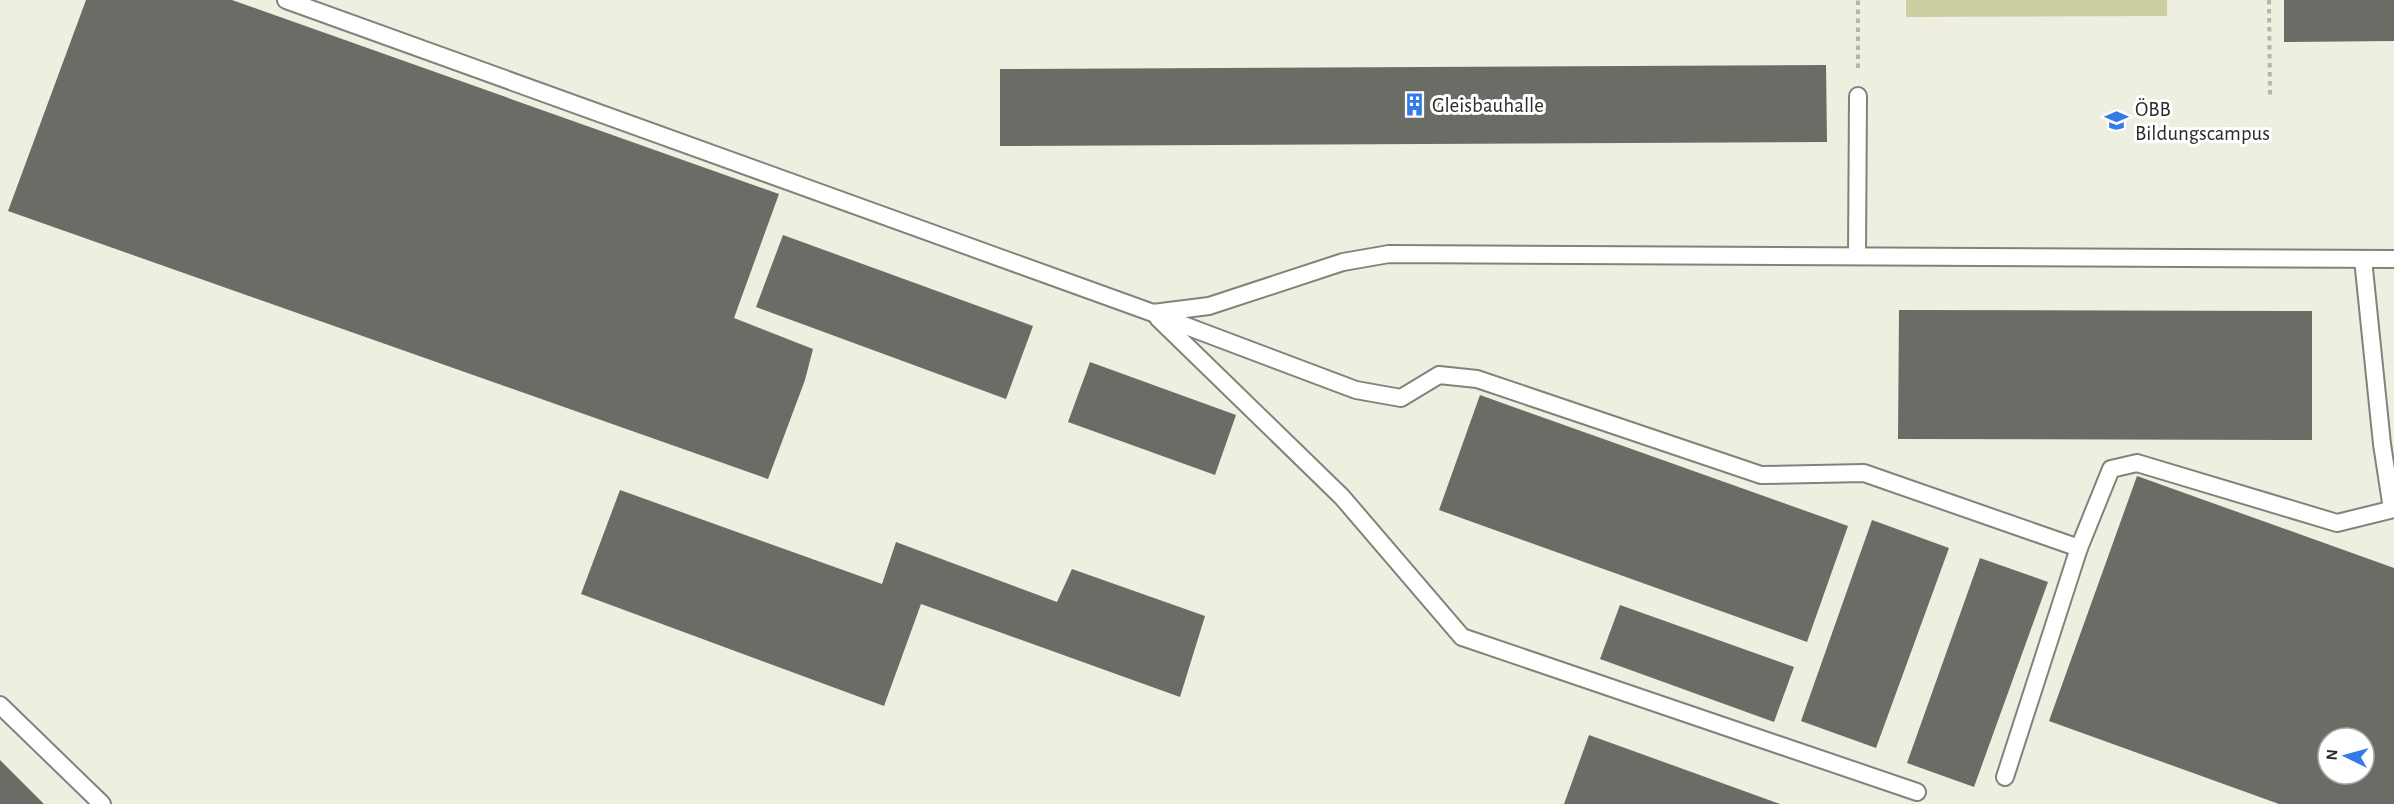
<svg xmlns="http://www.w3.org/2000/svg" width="2394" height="804" viewBox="0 0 2394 804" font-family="'Alegreya Sans',sans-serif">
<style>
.built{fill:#eeefe0;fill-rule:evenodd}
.green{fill:#cdcea2}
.building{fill:#6c6c66;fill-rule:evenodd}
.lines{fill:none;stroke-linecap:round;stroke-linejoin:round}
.service-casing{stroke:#82827b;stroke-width:20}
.path{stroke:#b5b5b0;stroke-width:4;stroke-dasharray:4.5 4.5;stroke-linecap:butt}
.service{stroke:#fff;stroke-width:16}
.labels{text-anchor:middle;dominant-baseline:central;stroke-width:6;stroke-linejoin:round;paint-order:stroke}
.poi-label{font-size:21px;fill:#2b2c29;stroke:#fff;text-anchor:start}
</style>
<rect width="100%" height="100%" fill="#fafaf3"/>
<path class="built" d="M 0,0 L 2394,0 L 2394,804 L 0,804 ZM 2328,738 L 2364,738 L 2364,774 L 2328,774 Z"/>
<polygon class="green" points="1906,0 2167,0 2167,16 1906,17"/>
<g class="building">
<polygon points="86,0 232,0 779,194 734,318 813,349 805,380 768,479 8,211"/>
<polygon points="2284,0 2394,0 2394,41 2284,42"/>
<polygon points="1826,65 1827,142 1000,146 1000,69"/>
<polygon points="783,235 1033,326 1006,399 756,307"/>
<polygon points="1899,310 2312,311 2312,440 1898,439"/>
<polygon points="1090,362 1236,415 1215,475 1068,422"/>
<polygon points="1480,395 1848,526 1807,642 1439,510"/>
<path d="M 2137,476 L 2394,568 L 2394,804 L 2279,804 L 2049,721 ZM 2328,738 L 2364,738 L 2364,774 L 2328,774 Z"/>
<polygon points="620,490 882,584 896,542 1057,602 1072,569 1205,616 1180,697 921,604 884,706 581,594"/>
<polygon points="1872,520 1949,548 1876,748 1801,721"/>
<polygon points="1980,558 2048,582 1974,787 1907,763"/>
<polygon points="1620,605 1794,667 1774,722 1600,659"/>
<polygon points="1589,735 1780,804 1564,804"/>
<polygon points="0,760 44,804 0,804"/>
</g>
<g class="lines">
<defs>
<g id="service">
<polyline points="286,0 1153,313 1209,306 1343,262 1389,254 2394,259"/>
<polyline points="1857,256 1858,96"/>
<polyline points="2363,259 2382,444 2392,509"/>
<polyline points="1157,315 1356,390 1401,398 1439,375 1477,379 1761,475 1864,473 2079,548"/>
<polyline points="1158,318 1342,497 1462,637 1917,792"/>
<polyline points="0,705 102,804"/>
<polyline points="2005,777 2079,548 2111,469 2137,463 2337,523 2394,509"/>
</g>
</defs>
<use href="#service" class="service-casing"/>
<g class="path">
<polyline points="2269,0 2270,95"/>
<polyline points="1858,68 1858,0"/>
</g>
<use href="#service" class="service"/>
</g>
<defs>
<symbol id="building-bare" viewBox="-9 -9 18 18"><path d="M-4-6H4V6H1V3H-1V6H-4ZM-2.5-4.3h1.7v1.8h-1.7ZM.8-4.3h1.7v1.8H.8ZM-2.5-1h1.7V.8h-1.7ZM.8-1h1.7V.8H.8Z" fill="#327be8" stroke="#fff" stroke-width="2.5" paint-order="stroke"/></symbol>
<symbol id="school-bare" viewBox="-9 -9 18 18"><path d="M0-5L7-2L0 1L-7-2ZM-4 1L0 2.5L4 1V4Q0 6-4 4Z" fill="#327be8" stroke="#fff" stroke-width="2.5" paint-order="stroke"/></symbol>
</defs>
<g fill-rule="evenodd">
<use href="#building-bare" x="1398" y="88" width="33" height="33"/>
<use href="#school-bare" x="2100" y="104" width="33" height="33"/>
</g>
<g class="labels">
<g class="poi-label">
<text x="1432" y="105">Gleisbauhalle</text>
<text x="2135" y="109">ÖBB<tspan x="2135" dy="24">Bildungscampus</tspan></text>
</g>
</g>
<g transform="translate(2346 756) rotate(275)"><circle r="28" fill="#ffffff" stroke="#aaaba9" stroke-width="1.5"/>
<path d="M0-4.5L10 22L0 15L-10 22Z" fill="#327be8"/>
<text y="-9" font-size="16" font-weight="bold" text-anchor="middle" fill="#2b2c29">N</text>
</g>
</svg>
